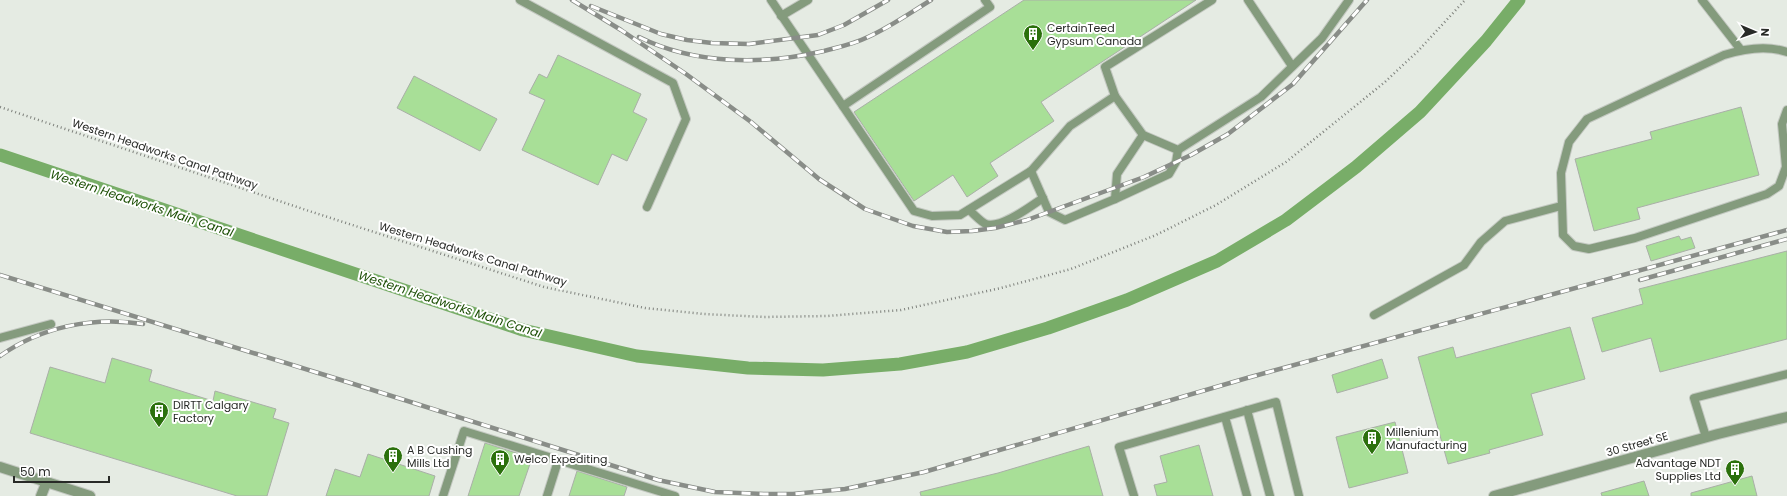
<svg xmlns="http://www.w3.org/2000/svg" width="1787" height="496" viewBox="0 0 1787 496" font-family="Poppins,sans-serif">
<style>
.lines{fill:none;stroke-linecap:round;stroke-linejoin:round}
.canal{stroke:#78ad68;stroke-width:13}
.building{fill:#a8df97;stroke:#a9afa7}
.lane-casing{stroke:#c3c8c1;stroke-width:10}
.street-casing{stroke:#c3c8c1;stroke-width:12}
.path{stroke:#7e817c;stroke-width:2.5;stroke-dasharray:1 3;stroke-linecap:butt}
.lane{stroke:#849b7d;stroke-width:8}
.street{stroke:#849b7d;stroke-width:10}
.rail-casing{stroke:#898d88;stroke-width:4.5}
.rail{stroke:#fff;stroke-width:3;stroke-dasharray:9;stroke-linecap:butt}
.labels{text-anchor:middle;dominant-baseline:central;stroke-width:4;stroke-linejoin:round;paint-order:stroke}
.poi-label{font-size:11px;fill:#282a27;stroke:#fff;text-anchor:start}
.street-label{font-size:11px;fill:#282a27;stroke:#fff}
.water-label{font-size:12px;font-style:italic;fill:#1a4d03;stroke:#fff}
</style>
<rect width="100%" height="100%" fill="#e5ebe3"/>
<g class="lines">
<polyline class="canal" points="0,155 523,330 637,356 748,368 823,370 900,364 967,352 1048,328 1127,300 1217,261 1286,220 1356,167 1420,112 1486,41 1519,0"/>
</g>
<g class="building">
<polygon points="1024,0 1196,0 1041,102 1054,121 990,163 998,176 967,197 953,175 914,201 854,112"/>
<polygon points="558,55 641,94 633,112 647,119 627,161 612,154 598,185 522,150 545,100 529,93 539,74 547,78"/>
<polygon points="414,76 497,119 480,151 397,108"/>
<polygon points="1741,107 1759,175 1637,208 1640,219 1594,231 1575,159 1652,139 1650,132"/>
<polygon points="1679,236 1681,240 1691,237 1695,248 1651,261 1646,246"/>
<polygon points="1787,251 1787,339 1660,372 1651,338 1602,352 1592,318 1643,304 1639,289"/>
<polygon points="1570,327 1585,379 1531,394 1543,435 1489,450 1490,453 1448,464 1418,357 1453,347 1456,358"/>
<polygon points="112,358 152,370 149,381 213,401 215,391 276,409 273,418 289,423 267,496 237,496 30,433 50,367 105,383"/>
<polygon points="1382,359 1388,378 1337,393 1332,375"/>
<polygon points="1395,422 1408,473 1349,488 1336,437"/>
<polygon points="485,443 532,458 519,496 468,496"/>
<polygon points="1199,445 1213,496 1157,496 1154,485 1167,482 1160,456"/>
<polygon points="1089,446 1103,496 921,496 920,492 998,473"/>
<polygon points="368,454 435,476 429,496 326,496 335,469 360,477"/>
<polygon points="577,471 627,487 624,496 569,496"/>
<polygon points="1752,476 1757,496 1691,496 1691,493"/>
<polygon points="1644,481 1649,496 1602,496 1601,493"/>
</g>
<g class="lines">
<defs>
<g id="lane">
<polyline points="520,0 673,83 686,119 647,207"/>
<polyline points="771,0 914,211 932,216 960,215 1031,171 1070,126 1115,96"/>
<polyline points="1212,0 1105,67 1115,96 1143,135 1178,150 1261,97 1322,38 1349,0"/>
<polyline points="1248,0 1292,66"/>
<polyline points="1702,0 1741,50"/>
<polyline points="781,16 808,0"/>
<path d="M 1787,52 C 1767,45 1743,49 1724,55 L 1587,119 L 1569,142 L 1561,173 L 1563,235 L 1574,246 L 1589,249 L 1635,238 L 1767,194 L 1779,186 L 1786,167 L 1782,124 L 1787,110"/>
<polyline points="843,106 990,7 985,0"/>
<polyline points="1031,171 1049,212 1065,220 1115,199 1117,174 1143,135"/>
<polyline points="1115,199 1169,174 1176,162 1178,150"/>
<path d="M 969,210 C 974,214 981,222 986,224 C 1001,229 1031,206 1043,198"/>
<polyline points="1374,315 1464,265 1481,242 1505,221 1561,206"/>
<polyline points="0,338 51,324"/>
<polyline points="1247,410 1270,496"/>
<polyline points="1225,417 1247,496"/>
<polyline points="1706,437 1694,398 1787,374"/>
<polyline points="443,496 464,431 675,496"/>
<polyline points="547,496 558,461"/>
<polyline points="1134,496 1119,447 1276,402 1299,496"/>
</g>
<g id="street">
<polyline points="0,467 90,496"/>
<polyline points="41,496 47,481"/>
<polyline points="1494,496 1718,434 1787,417"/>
</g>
</defs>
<use href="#lane" class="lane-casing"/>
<use href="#street" class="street-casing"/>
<polyline class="path" points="0,107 306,210 544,287 645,308 704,314 764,317 827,316 901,310 1001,288 1071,269 1156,235 1216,205 1286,162 1385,82 1418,51 1465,0"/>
<use href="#lane" class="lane"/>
<use href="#street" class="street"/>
<defs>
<g id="rail">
<polyline points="572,0 621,30 686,74 751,122 819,179 865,209 913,226 947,232 972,231 995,228 1027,220 1144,177 1191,155 1228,134 1293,84 1367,0"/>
<polyline points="591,6 661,34 687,40 712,43 749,44 818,35 844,25 888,0"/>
<path d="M 639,37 C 695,65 764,65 824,51 C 839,47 854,44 868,37 C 890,27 910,13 931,0"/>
<polyline points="0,275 341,380 658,480 715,492 765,494 793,494 845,489 924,472 1247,378 1787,230"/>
<polyline points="1640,280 1787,239"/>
<path d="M 0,356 C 41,327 93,316 143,324"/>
</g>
</defs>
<use href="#rail" class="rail-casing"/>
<use href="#rail" class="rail"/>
</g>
<defs>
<symbol id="building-pin" viewBox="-11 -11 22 30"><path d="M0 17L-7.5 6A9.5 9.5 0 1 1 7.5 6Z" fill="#2b700c" stroke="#fff"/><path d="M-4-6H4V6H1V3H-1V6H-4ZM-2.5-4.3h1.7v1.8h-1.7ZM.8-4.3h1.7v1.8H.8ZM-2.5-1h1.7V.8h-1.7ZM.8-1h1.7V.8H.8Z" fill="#fff"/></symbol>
</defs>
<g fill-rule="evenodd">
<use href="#building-pin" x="1022" y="23" width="22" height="30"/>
<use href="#building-pin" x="148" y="400" width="22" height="30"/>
<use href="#building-pin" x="1361" y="427" width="22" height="30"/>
<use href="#building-pin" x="382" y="445" width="22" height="30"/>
<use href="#building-pin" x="489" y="448" width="22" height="30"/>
<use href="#building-pin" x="1724" y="458" width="22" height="30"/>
</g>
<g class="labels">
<g class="poi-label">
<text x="1047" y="28">CertainTeed<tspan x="1047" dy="13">Gypsum Canada</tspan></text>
<text x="173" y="405">DIRTT Calgary<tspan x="173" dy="13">Factory</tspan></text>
<text x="1386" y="432">Millenium<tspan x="1386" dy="13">Manufacturing</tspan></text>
<text x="407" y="450">A B Cushing<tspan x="407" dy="13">Mills Ltd</tspan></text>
<text x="514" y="459">Welco Expediting</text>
<text x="1721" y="463" text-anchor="end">Advantage NDT<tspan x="1721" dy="13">Supplies Ltd</tspan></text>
</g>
<g class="street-label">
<text transform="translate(165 154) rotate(19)">Western Headworks Canal Pathway</text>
<text transform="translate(473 254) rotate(17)">Western Headworks Canal Pathway</text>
<text transform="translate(1637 444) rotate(-16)">30 Street SE</text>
</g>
<g class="water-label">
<text transform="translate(142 203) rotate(18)">Western Headworks Main Canal</text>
<text transform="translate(450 304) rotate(18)">Western Headworks Main Canal</text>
</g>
</g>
<g transform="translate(1755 32) rotate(92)" stroke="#ffffff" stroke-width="3" paint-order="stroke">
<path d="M0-3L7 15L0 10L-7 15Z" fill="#282a27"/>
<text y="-6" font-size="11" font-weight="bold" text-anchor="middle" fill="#282a27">N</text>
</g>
<path d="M14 476v6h95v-6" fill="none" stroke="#282a27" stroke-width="2"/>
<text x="20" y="476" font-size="12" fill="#282a27" stroke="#ffffff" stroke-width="3" paint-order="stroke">50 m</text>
</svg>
